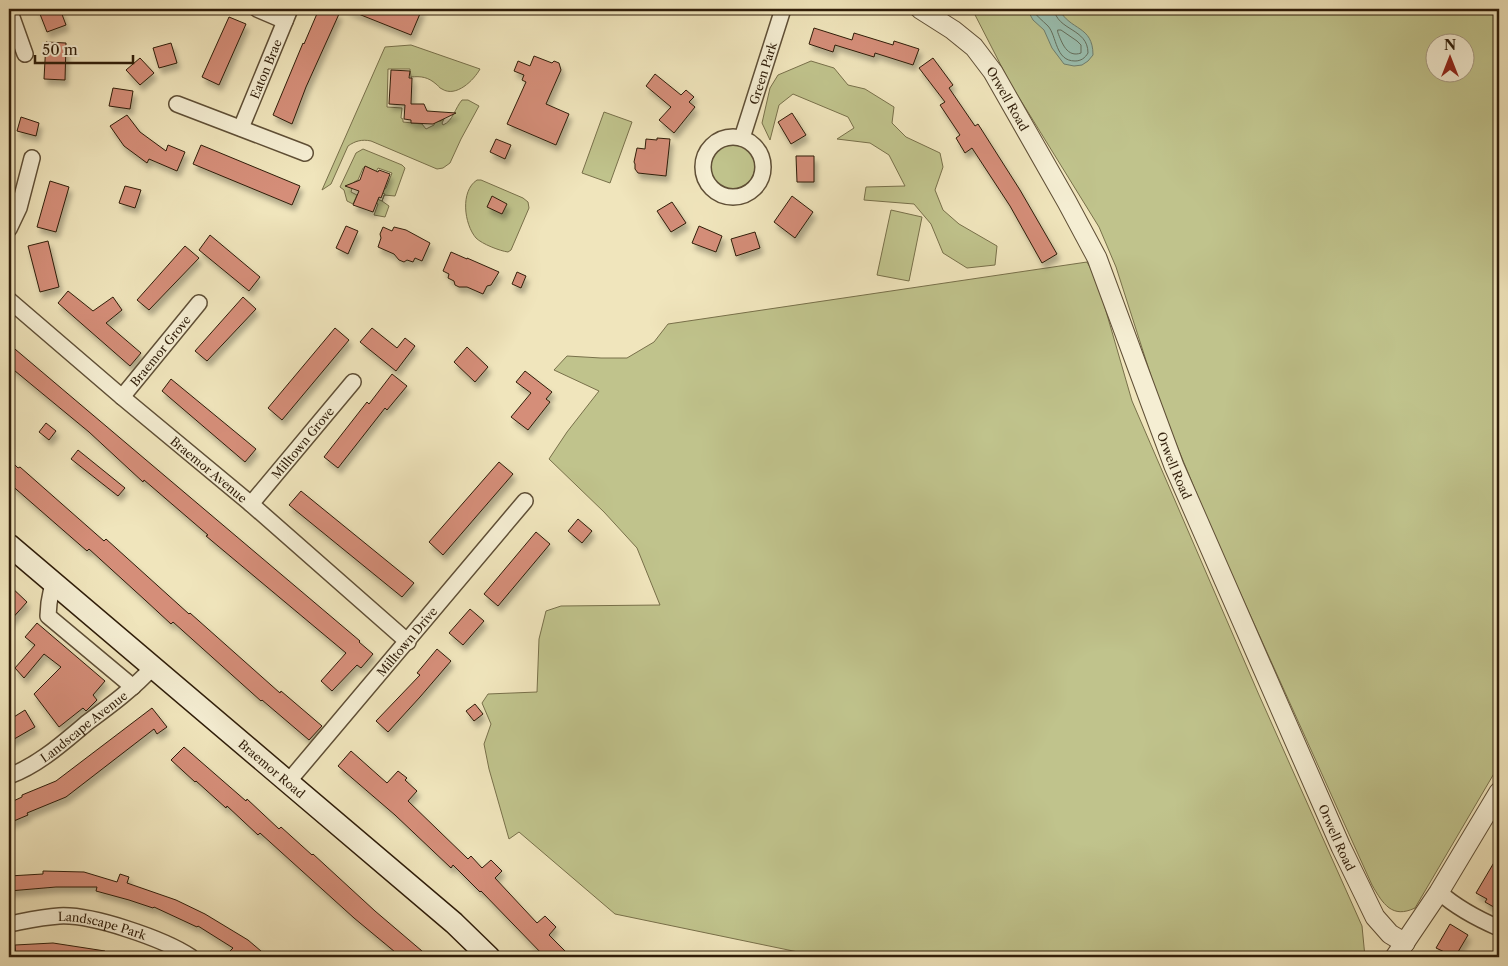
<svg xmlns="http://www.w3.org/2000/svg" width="1508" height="966" viewBox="0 0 1508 966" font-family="'Libre Caslon Text',serif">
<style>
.green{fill:#c0c38c;stroke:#78704a;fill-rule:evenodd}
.water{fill:#9abfb0;stroke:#6f7e6d}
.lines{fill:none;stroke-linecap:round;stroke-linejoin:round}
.shore{stroke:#646e5c;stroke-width:1}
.building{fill:#d58e79;stroke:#2f1d09;filter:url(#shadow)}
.minor-casing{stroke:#5f4f36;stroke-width:18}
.tertiary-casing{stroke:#5f4f36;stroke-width:21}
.secondary-casing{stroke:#2f1d09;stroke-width:24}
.minor{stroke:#f5eed3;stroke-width:15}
.tertiary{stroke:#f5eed3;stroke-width:19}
.secondary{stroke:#f5eed3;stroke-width:21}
.labels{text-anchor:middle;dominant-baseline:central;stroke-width:5;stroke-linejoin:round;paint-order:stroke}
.street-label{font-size:12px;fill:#2f1d09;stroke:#f5eed3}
</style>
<defs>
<filter id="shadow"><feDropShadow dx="3" dy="5.5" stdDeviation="2.5" flood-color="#0004"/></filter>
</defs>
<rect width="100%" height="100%" fill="#f0e5bc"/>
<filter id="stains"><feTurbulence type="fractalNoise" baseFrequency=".004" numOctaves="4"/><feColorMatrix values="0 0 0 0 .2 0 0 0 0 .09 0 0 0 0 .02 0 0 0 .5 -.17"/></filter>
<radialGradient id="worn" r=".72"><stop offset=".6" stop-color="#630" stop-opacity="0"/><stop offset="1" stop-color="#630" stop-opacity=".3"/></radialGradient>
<g class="green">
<path d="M 972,9 L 1499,9 L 1499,765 L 1415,908 C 1392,919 1383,904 1372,885 L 1210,526 L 1161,407 L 1116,267 L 1099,227 L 1010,83 ZM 1436,42 L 1466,42 L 1466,72 L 1436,72 Z"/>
<path d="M 411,45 L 480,69 C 474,80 456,98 442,89 C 439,88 438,85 436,84 C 428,77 421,76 411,77 L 410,69 L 388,69 L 387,107 L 402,108 L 401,118 L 403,119 L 403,122 L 422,124 L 426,129 L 434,125 L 435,121 L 441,121 L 444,119 L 442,123 L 443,125 C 453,121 455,108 462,100 L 468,100 L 479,106 L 461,139 L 450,163 L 443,168 L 437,169 L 371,141 C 362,139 355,141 348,146 L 331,184 L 322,190 L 385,47 Z"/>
<polygon points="811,61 834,68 848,85 865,89 894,107 892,123 906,137 940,153 943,167 935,190 943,210 959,224 997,246 995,265 967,268 943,253 931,224 914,204 864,200 866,187 905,186 889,155 870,143 837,139 854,128 848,117 793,94 779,105 770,140 762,123 770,88 778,75"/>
<polygon points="604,112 632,122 610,183 582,173"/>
<circle cx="732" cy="166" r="23"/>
<polygon points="363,149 402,165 405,168 395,196 384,195 382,201 389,206 385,217 374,215 378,204 373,201 375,198 382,201 385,194 380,192 386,188 392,173 378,168 376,172 367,167 363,168 358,180 354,182 351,192 357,195 353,204 347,201 344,190 340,187 356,153"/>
<path d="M 477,180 L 481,180 L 523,198 L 528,202 L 529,208 L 511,250 L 508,252 C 500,251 482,244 476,238 C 464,224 460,191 477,180 Z"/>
<polygon points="891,210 922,217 909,281 877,275"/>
<polygon points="1087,262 1097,280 1132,401 1259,695 1362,926 1365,957 822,957 615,914 519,832 509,839 489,769 484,744 491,724 482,703 488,694 537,692 539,639 546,611 561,606 660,605 637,548 604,512 549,459 567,432 599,391 554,370 567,356 601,358 627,358 654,342 668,324"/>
</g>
<path class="water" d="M 1027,9 L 1059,9 C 1070,31 1093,25 1093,55 L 1088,61 L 1082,65 L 1074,66 L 1064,64 L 1052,48 L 1044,30 L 1033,20 Z"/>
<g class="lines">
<g class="shore">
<path d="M 1032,9 C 1036,16 1042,20 1048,26 C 1057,36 1055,61 1075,61 C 1081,61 1085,58 1088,53 C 1088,28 1057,31 1054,9"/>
<path d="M 1058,30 L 1061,30 L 1077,41 L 1081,45 L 1081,53 C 1067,58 1062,43 1058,33 Z"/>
</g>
</g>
<g class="building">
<polygon points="38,9 60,9 66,25 47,32"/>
<polygon points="319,9 327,9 339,14 306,87 292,124 273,115 303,43 304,44"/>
<polygon points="346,9 422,9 411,35"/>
<polygon points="229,17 246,24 219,85 202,77"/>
<polygon points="814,28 852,40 854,33 893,45 894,41 919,49 913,65 875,53 874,57 835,45 833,52 809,44"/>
<polygon points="46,42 66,43 65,80 44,79"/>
<polygon points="171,43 177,63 159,68 153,48"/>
<polygon points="534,56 552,63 554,61 559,63 561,70 546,104 569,114 556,145 507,124 526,82 522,80 524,75 514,71 518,61 530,66"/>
<polygon points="140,58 154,73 140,85 126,70"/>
<polygon points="933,58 953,85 949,88 975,126 978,124 1020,190 1057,254 1042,263 1010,206 972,148 965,153 956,138 960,135 940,105 945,102 919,68"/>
<polygon points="391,70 410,71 409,78 412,78 411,104 424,104 427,111 456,113 433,124 411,123 411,120 404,119 405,105 389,104"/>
<polygon points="655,74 681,95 686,90 694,97 689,102 695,107 674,133 659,120 671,107 646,86"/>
<polygon points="113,88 133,91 130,109 109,106"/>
<polygon points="792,113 806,135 791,144 778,122"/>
<polygon points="127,115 140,132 166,151 168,145 185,152 177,171 149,159 147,163 124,146 110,126"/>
<polygon points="21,117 39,123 36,136 17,131"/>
<polygon points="657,138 670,139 666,176 638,173 635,169 635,164 634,162 637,148 645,149 646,139 657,140"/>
<polygon points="496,139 511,145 505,159 490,152"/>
<polygon points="201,145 300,186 292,205 193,164"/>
<polygon points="796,156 814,156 814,182 797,182"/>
<polygon points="365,166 378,172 379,170 390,174 381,198 379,197 373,212 353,205 359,191 345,186 360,180"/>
<polygon points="50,181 69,187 56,232 37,227"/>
<polygon points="125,186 141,190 135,208 119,203"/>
<polygon points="492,196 507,204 502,214 487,207"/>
<polygon points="792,196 813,212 795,238 774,222"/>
<polygon points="672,202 686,223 671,232 657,211"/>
<polygon points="346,226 358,231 348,254 336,248"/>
<polygon points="699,226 722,236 716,252 692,243"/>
<polygon points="383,227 392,231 394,227 406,230 430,243 422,261 415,258 413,262 407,260 404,262 399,260 394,254 378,247 381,238 380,234"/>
<polygon points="755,232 760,248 736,256 731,239"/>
<polygon points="210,235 260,277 249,291 199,250"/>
<polygon points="48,241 59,287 40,292 28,246"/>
<polygon points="185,246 199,258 149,310 137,300"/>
<polygon points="451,252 467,259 467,258 499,272 491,285 487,286 483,294 467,287 459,287 455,285 454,281 448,278 449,274 443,271"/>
<polygon points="517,272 526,276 521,288 512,284"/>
<polygon points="68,291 93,311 113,297 122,310 106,323 141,353 130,366 58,303"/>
<polygon points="243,297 256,309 207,361 195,351"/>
<polygon points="335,328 349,340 282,420 268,408"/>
<polygon points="372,328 397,348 405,338 415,346 396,371 360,342"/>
<polygon points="9,344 360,641 359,642 373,654 361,668 357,665 332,691 321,681 346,653 206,536 208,535 144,480 143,482 89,432 9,366"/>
<polygon points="467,347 488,367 475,382 454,362"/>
<polygon points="525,371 552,392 546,399 550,402 528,430 511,417 531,393 516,382"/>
<polygon points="392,374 407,386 387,410 385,408 338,468 324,457 367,402 369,404"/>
<polygon points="171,379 256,449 245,462 162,391"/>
<polygon points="46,423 56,431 49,440 39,432"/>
<polygon points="78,450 125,488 118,496 71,459"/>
<polygon points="9,459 18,468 20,467 104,541 106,539 189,614 190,613 280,693 281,691 322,726 309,740 262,700 261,701 173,622 171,624 145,600 89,549 87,551 9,483"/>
<polygon points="499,462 513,474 443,555 429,542"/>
<polygon points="301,491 414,583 402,597 289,505"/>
<polygon points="578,519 592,531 582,543 568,531"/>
<polygon points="536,532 550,544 498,606 484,594"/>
<polygon points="9,585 27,602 9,622"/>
<polygon points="470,609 484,621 463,645 449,633"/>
<polygon points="37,623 105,681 93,695 97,700 86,711 83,708 59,727 34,694 61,667 44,654 24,678 15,668 35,645 25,637"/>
<polygon points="437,649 451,661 420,697 388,732 376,721 420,675 417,673"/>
<polygon points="475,704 483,714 474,721 466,711"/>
<polygon points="152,708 167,727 157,734 154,729 66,797 27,813 28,815 9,823 9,803 22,797 22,795 56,781"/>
<polygon points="25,710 35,727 9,742 9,720"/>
<polygon points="184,747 246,801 247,799 279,829 281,827 312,855 313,854 375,911 429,957 401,957 354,918 260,833 258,835 227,806 226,808 196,781 195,782 171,760"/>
<polygon points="351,751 387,783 398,771 407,778 405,780 417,791 408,801 468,859 471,856 482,868 491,860 502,871 495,878 537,923 545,916 556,927 549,935 571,957 545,957 481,891 480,892 453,865 451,868 395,815 338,766"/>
<polygon points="1499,854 1499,910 1485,902 1487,899 1476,893"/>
<polygon points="43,871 84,872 117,882 120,874 129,877 127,883 176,900 205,914 248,940 268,957 237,957 230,951 233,948 198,926 197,927 154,907 153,908 129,900 96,891 97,887 56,887 9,891 9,876 43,874"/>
<polygon points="1450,924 1468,935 1455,957 1436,948"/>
<polygon points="53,943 105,951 105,957 16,957 15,945"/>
</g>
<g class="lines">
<defs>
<g id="minor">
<polyline points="9,9 25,54"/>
<polyline points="257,9 285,21"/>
<polyline points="177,104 305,153"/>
<path id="s1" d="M 241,128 L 290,9"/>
<circle cx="733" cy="167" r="30"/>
<path id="s2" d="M 742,138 L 783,9"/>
<polyline points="9,229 19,208 32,158"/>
<path id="s3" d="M 9,300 L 122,397 L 251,504 L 408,642"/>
<path id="s4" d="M 122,397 L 199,303"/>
<path id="s5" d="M 251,504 L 353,382"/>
<polyline points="53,582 49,603 48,616 133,687"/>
<path id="s6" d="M 9,776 C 39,765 64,742 88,722 C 111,705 134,688 153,667"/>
<path id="s7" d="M 288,782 L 525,501"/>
<path d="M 1439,892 C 1456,907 1478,919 1499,928"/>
<path id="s8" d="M 9,924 C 25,921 42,917 59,916 C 92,914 164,939 191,957"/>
</g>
<g id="tertiary">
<path id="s9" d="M 920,9 L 953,30 L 974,47 L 993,72 L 1067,202 L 1097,258 L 1174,466 L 1341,847 L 1375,917 L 1390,934 L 1405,943"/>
<polyline points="1395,957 1439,892 1499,792"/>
</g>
<g id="secondary">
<path id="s10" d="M 9,545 L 454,923 L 489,957"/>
</g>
</defs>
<use href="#minor" class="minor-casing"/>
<use href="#tertiary" class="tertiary-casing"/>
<use href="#secondary" class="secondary-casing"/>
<use href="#minor" class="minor"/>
<use href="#tertiary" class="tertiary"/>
<use href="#secondary" class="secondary"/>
</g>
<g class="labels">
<g class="street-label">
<text stroke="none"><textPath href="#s1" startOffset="64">Eaton Brae</textPath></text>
<text stroke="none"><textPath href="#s2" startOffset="68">Green Park</textPath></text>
<text stroke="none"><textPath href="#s9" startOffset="128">Orwell Road</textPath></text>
<text stroke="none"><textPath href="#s4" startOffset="60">Braemor Grove</textPath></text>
<text stroke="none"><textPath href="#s5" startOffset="80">Milltown Grove</textPath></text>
<text stroke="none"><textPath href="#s9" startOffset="532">Orwell Road</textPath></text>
<text stroke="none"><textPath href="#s3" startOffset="262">Braemor Avenue</textPath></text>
<text stroke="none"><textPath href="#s7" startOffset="184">Milltown Drive</textPath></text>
<text stroke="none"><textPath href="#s6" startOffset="90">Landscape Avenue</textPath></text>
<text stroke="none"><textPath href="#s10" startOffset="345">Braemor Road</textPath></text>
<text stroke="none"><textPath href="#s9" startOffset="938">Orwell Road</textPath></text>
<text stroke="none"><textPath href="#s8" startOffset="95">Landscape Park</textPath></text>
</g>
</g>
<rect width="1508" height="966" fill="none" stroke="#f0e5bc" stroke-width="30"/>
<rect x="10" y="10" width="1488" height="946" fill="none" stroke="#2f1d09" stroke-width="2.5"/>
<rect x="15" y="15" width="1478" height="936" fill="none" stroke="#2f1d09"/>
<g transform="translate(1450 58)"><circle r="24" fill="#f5eed3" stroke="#a69a82"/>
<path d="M0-4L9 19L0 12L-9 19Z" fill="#8f2418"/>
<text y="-8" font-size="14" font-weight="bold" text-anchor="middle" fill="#2f1d09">N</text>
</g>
<path d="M35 55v8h98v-8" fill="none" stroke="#2f1d09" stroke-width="2.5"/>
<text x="42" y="55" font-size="15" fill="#2f1d09" stroke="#f5eed3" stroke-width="4" paint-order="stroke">50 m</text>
<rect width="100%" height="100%" filter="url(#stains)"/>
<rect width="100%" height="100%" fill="url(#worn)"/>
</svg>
